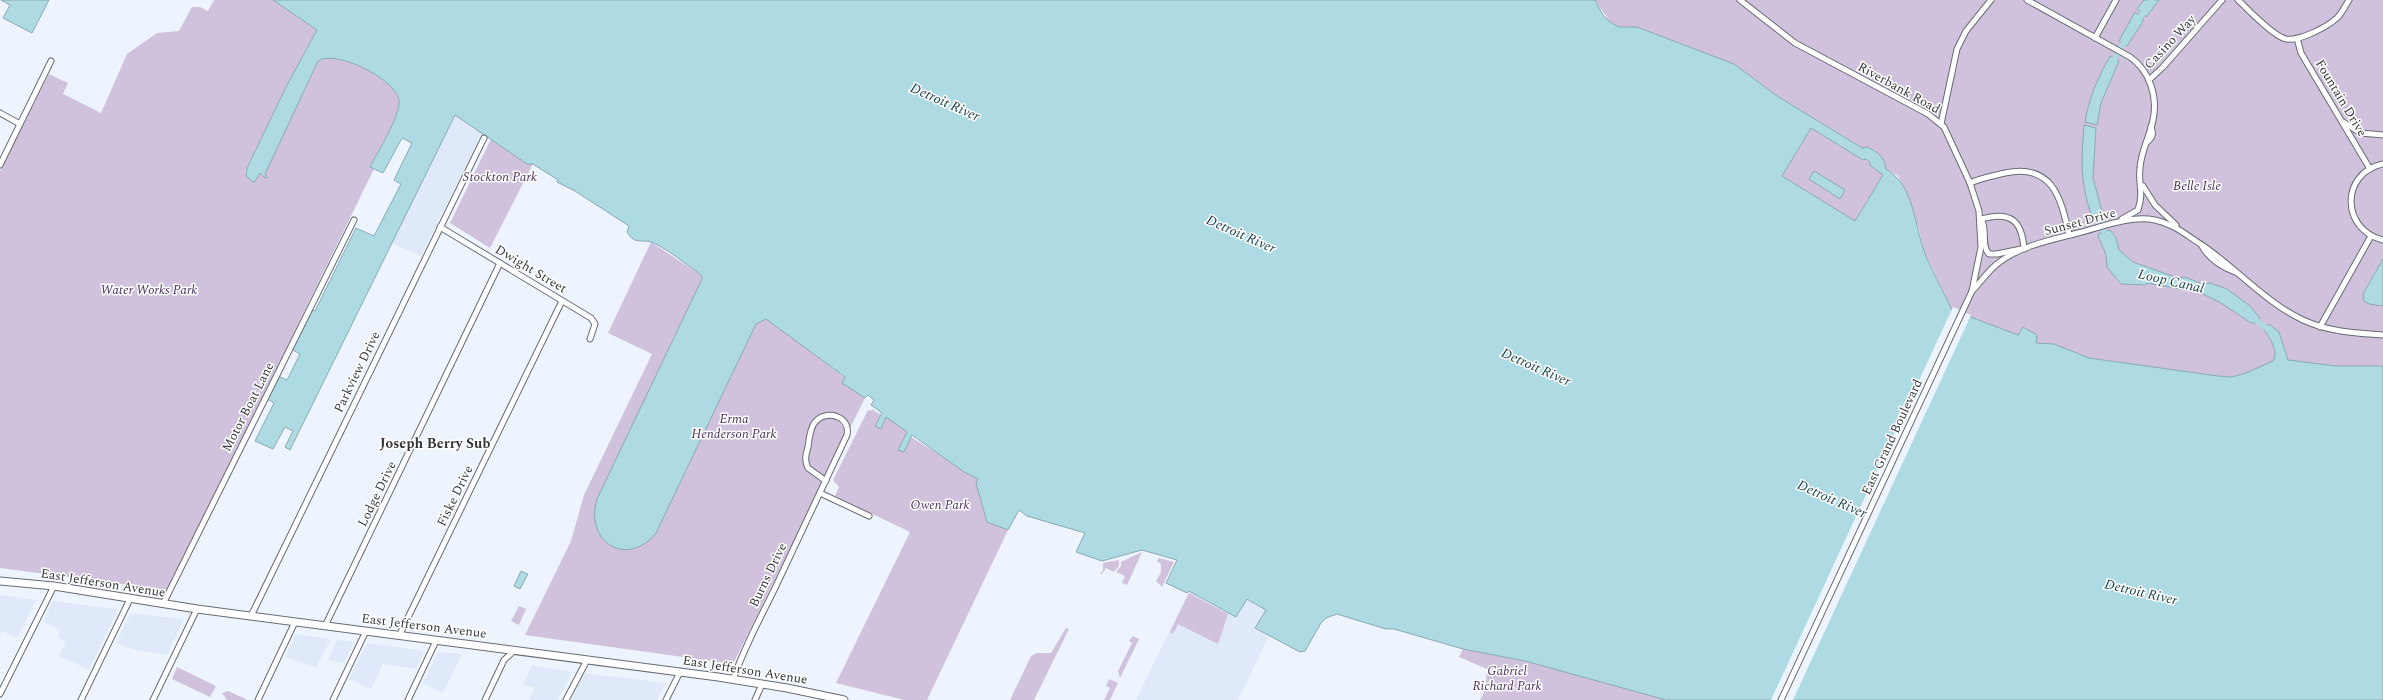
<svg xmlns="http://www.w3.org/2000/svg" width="2383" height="700" viewBox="0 0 2383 700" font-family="Spectral,serif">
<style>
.built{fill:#dfe9f9}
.green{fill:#d0c2dc}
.water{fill:#aedae4;stroke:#89a9b1;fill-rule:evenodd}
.pier{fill:#eef4fe}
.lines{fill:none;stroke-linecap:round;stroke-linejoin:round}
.canal{stroke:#aedae4;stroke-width:5}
.minor-casing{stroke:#666b74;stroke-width:7}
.major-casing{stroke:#666b74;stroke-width:9}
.minor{stroke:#fff;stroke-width:5}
.major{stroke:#fff;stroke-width:7}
.labels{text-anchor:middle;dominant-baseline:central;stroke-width:3;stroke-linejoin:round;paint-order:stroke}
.street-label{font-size:13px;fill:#34373a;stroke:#fff}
.park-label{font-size:13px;font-style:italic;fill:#4a315c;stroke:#fff}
.water-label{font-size:14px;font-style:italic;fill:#153d45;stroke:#fff}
.neighbourhood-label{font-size:14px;font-weight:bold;fill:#34373a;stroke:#fff}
</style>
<rect width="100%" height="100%" fill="#eef4fe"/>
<g class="built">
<polygon points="455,114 482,133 421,256 392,243"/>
<polygon points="1189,591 1236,617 1246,599 1266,610 1255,628 1269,636 1238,700 1136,700"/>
<polygon points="0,595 36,600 17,638 2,631 0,636"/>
<polygon points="53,601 118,609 89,670 59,656 66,642 57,637 60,630 43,622"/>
<polygon points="131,613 184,619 167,655 136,650 116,643"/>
<polygon points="296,634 331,639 316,667 285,657"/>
<polygon points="337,640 354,642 344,663 328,660"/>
<polygon points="367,643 391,646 424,651 416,669 383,664 371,689 349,679"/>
<polygon points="438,652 462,654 443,693 423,683"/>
<polygon points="532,665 572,672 558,700 529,700 535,688 523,685"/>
<polygon points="584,673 665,683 666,683 657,700 571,700"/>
</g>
<g class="green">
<path d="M 214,0 L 273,0 L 317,30 L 286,87 L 247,168 L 245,172 L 254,183 L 260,173 L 265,174 L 318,61 C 334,49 395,78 399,100 C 402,114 377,153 370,167 L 374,169 L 168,590 L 0,568 L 0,171 L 49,74 L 68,83 L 63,94 L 101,113 L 127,54 L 157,33 L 179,31 L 192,7 L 200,7 L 208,11 Z"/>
<path d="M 1595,0 L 2383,0 L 2383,366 L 2337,366 L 2279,359 L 2246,373 L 2232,377 L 2218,376 L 2089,358 L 2054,344 L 2036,343 L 2035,339 L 2023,327 L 2018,336 L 1952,310 L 1923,249 L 1919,229 L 1898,176 L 1886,169 C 1884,157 1878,152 1867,147 L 1862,148 L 1777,96 L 1734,64 L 1638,27 L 1619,27 L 1610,22 Z"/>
<polygon points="1811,128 1863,160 1866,159 1883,175 1855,221 1782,176"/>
<polygon points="491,139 527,164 533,164 490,248 450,223"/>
<polygon points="651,242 772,322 845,378 843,383 865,398 733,664 525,635 571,541 584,495 652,354 608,333"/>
<polygon points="872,409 881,415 875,426 886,417 907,432 899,450 904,452 911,437 978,479 987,522 1008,530 927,700 904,700 836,683 910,532 835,496 839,487 833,480 868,410 871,411"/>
<polygon points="1142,552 1127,585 1122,583 1125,576 1116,572 1121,566 1121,562"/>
<polygon points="1159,558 1174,562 1162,587 1156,581 1161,572 1161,564 1157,561"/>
<polygon points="1119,560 1119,566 1114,572 1106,568 1102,574 1100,573 1103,571 1103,563"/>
<polygon points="1189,593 1228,614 1218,644 1178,624 1173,634 1170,632"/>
<polygon points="519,606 526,609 519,625 511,621"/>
<polygon points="1066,628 1069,629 1034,700 1010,700 1031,656 1037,653 1051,653"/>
<polygon points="1133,636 1139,639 1120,678 1118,671 1132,643 1129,641"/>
<polygon points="1463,649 1525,661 1666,700 1480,700 1485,691 1487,669 1459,657"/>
<polygon points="177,667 216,686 210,697 172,679"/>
<polygon points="1109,679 1118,683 1110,700 1104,700 1110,688 1106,686"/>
<polygon points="228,691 246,699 247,700 227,700 222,693"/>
</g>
<g class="water">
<polygon points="1,0 49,0 32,33 3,18 10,5"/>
<path d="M 273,0 L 1595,0 L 1603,15 L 1610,22 L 1619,27 L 1637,27 L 1734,64 L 1777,96 L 1862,148 L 1867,147 C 1878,152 1884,157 1886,169 C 1913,185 1914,220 1923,248 C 1930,269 1943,290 1952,310 L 2018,335 L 2023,327 L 2037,335 L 2036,343 L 2054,344 L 2089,358 L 2218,376 L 2232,377 L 2246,373 L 2273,361 C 2279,352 2270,338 2264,330 L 2269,324 L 2279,332 L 2288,360 L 2336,366 L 2383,366 L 2383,700 L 1666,700 L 1525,661 L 1463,649 L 1394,629 L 1386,629 L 1337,614 L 1326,618 L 1321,623 L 1305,651 L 1300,652 L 1255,628 L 1266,610 L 1247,599 L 1236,617 L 1189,591 L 1187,593 L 1166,583 L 1177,560 L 1142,550 L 1102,561 L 1076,552 L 1085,533 L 1027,516 L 1019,510 L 1008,530 L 987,522 L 976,483 L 978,479 L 964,472 L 912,435 L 904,452 L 898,450 L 907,432 L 886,417 L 881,429 L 875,426 L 882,413 L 871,405 L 874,400 L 868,395 L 865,398 L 842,383 L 845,377 L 766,319 L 756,324 L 656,533 C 628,568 584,543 597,499 L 702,279 L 701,275 C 686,264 670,251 654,243 C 643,238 635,246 627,232 L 629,226 L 575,191 L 557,182 L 558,180 L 533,164 L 527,164 L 455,115 L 290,450 L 285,447 L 293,431 L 285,427 L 273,449 L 255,441 L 274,403 L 267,399 L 278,376 L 287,380 L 300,354 L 291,349 L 310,309 L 315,311 L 356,228 L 374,236 L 401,184 L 394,180 L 412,143 L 402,138 L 383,173 L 370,167 C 377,153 401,115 399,100 C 395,78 334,49 318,61 L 265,174 L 267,177 L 265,178 L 260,173 L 254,183 L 246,176 L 247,168 L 286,87 L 317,30 ZM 1811,128 L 1863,160 L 1866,159 L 1870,162 L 1870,165 L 1883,175 L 1855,221 L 1782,176 Z"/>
<polygon points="2144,0 2159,0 2146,17 2137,9"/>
<polygon points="2135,12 2144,20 2127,46 2119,41"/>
<path d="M 2110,56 L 2119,61 L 2101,103 L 2097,125 L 2085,122 C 2089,97 2098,78 2110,56 Z"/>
<path d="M 2084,125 L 2096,128 L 2093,178 L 2104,219 L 2094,222 C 2080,186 2081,163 2084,125 Z"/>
<polygon points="1814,171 1845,190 1840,199 1809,179"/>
<polygon points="2110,230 2116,238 2119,250 2133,262 2175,277 2188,278 2202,284 2210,283 2227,289 2250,306 2260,318 2256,323 2251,323 2221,303 2199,292 2147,283 2146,285 2121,284 2107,267 2106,255 2098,236 2098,234"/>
<polygon points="2383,259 2383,306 2369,304 2364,301 2363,294"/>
<polygon points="521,571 528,574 520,589 514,586"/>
</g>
<polygon class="pier" points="1953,307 1971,315 1793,700 1771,700"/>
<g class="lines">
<g class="canal">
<polyline points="2137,22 2152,0"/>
<polyline points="2111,65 2126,39"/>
<polyline points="2098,216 2107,238"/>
<polyline points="2252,317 2271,332"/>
</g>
<defs>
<g id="minor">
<polyline points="1740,0 1795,43 1928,114 1944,127 1970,183 1979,211 1981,247 1972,291 1781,700"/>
<path d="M 2027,0 L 2130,57 C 2150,71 2158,97 2153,120 C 2150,136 2141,151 2140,168 C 2138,185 2144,191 2138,210 L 2122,219"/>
<path d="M 2238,0 C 2250,11 2269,32 2283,38 C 2295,44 2327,27 2337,18 C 2342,13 2345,6 2349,0"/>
<polyline points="2095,38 2116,0"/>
<polyline points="2297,38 2301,53 2370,169"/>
<polyline points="2149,80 2163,67 2222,0"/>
<polyline points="0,113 20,124"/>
<polyline points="2343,122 2361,133 2383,135"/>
<polyline points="1941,124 1957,49 1966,31 1991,0"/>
<path d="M 2146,143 C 2152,138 2154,135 2151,127"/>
<path d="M 2383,164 C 2340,173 2341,230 2383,240"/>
<polyline points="0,165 51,61"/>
<path d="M 1970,183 C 1981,178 1993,176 2005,173 C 2052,163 2061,197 2069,235"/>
<polyline points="2143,186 2155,205 2176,225"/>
<path d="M 1981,219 C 2009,211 2022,219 2024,249"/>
<path d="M 1982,221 C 1987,231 1981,246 1989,254 L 1997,254 L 2021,249"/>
<polyline points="440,227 591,318 595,324 590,339"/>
<path d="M 2202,246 C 2209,259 2222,267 2235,272"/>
<path d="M 1972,291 C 1981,282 1987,272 1997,264 C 2019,246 2051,240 2078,233 C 2102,227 2129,215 2155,220 C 2174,224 2186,235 2202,245 C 2237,269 2265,302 2303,320 C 2329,332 2356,333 2383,335"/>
<polyline points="2320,327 2371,236"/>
<polyline points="820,493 869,516"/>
<polyline points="163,604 354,220"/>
<polyline points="251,616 484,138"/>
<polyline points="325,626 500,263"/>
<polyline points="399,636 562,301"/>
<path d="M 733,680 C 744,647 761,617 776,586 C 800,535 824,485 847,435 C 851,416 826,409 815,422 C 810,428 809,439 808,447 C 806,454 804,461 808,468 L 826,481"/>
<polyline points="0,694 54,586"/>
<polyline points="81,700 130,599"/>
<polyline points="153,700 197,609"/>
<polyline points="258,700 295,622"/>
<polyline points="333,700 366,631"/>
<polyline points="408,700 436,641"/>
<polyline points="485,700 504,660 515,650"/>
<polyline points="566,700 587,660"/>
<polyline points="666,700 680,672"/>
<polyline points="755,700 762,684"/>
</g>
<polyline id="major" points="0,581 54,586 197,609 718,677 787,688 844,700"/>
</defs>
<use href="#minor" class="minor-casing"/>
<use href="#major" class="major-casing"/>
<use href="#minor" class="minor"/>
<use href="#major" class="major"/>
</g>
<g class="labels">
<g class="street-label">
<text transform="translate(2170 42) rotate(-47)">Casino Way</text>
<text transform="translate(1899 88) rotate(29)">Riverbank Road</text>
<text transform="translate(2341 98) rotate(59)">Fountain Drive</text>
<text transform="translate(2080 222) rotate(-15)">Sunset Drive</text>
<text transform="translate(531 269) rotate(31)">Dwight Street</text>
<text transform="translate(357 372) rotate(-64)">Parkview Drive</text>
<text transform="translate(248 407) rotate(-63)">Motor Boat Lane</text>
<text transform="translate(1892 437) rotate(-65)">East Grand Boulevard</text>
<text transform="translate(377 494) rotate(-64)">Lodge Drive</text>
<text transform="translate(455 496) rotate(-64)">Fiske Drive</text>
<text transform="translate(768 575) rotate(-64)">Burns Drive</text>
<text transform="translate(103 583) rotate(9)">East Jefferson Avenue</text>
<text transform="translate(424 626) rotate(7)">East Jefferson Avenue</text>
<text transform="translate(745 670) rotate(9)">East Jefferson Avenue</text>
</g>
<g class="park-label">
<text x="500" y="177">Stockton Park</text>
<text x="2197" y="186">Belle Isle</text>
<text x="149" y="290">Water Works Park</text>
<text x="734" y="419">Erma<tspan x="734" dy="15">Henderson Park</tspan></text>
<text x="940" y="505">Owen Park</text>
<text x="1507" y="671">Gabriel<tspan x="1507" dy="15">Richard Park</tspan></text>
</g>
<g class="water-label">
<text transform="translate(945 102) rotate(24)">Detroit River</text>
<text transform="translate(1241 234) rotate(24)">Detroit River</text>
<text transform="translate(2171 281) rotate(13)">Loop Canal</text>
<text transform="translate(1536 367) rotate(24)">Detroit River</text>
<text transform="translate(1832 499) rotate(24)">Detroit River</text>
<text transform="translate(2141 592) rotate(13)">Detroit River</text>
</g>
<g class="neighbourhood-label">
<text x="435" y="443">Joseph Berry Sub</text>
</g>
</g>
</svg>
